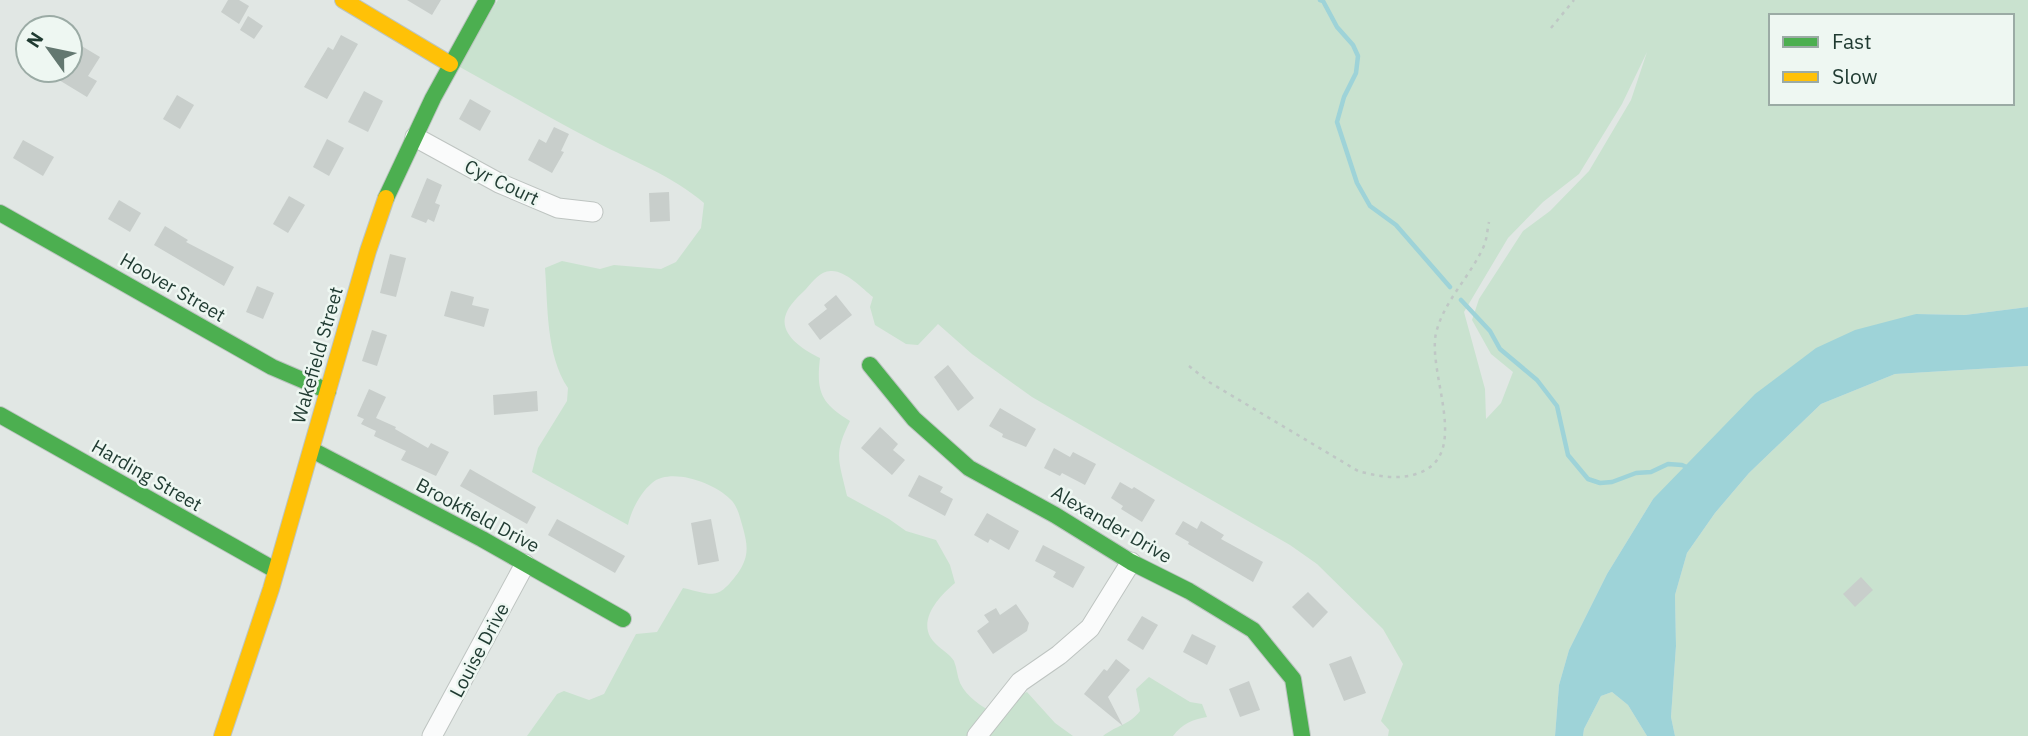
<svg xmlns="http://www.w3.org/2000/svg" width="2028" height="736" viewBox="0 0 2028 736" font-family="'IBM Plex Sans',sans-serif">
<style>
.green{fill:#c9e2cf;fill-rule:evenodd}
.water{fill:#9ed3d8}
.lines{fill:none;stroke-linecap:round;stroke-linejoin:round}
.stream{stroke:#9ed3d8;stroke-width:4.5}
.building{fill:#c8cecb}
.street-casing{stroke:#bec4c1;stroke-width:21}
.fast-casing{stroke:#bcc5c1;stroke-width:18}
.slow-casing{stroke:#bcc5c1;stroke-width:18}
.path{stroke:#bfc7c5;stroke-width:2.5;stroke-dasharray:3.5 5;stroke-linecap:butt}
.street{stroke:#fafbfb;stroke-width:19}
.fast{stroke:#4caf50;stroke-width:16}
.slow{stroke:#ffc107;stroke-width:16}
.labels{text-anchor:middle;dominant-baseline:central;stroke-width:5;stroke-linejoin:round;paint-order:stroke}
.street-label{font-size:19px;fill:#1f3a31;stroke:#eef7f2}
</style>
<rect width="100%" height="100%" fill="#e1e7e4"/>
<g class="green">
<path d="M 498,0 L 2028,0 L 2028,307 L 1965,315 L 1916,314 L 1653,499 L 1607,574 L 1569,650 L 1559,685 L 1555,736 L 1388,736 L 1389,730 L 1381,721 L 1403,664 L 1383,629 L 1317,564 L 1290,545 L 1032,397 L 972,354 L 938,324 L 918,345 L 906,344 L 875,325 L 870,307 L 873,297 C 863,289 846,271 832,271 C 821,270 813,281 806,289 C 799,296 789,305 786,314 C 778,335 805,351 820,358 C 816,392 821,403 850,421 C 833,455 839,460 847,496 L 889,519 L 906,531 L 936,540 L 950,565 L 955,583 C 938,597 916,622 934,642 C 940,649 950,654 954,661 C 957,668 957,676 960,683 C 967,698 982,706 996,715 L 1020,695 L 1027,692 L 1055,723 L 1073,736 L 527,736 L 557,694 L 564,691 L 589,700 L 604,694 L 636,634 L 657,632 L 683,588 C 714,595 717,601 738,573 C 749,557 748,546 743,528 C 740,518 738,506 730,499 C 714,483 671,467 652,483 C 640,493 631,511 628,525 L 532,472 L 538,448 L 567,401 L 568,388 C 546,355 548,307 545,268 L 562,261 L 600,269 L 614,265 L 661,269 L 676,262 L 701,228 L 704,203 C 673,176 632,161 596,142 C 549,118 504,91 458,66 ZM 1771,16 L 2012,16 L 2012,103 L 1771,103 ZM 1647,52 L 1631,100 L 1589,171 L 1550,211 L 1523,231 L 1479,299 L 1472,320 L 1491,354 L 1513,372 L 1501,403 L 1486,419 L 1485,389 L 1464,312 L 1508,238 L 1543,202 L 1579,174 L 1622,104 Z"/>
<polygon points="2028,366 2028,736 1675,736 1671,717 1676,646 1675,595 1687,553 1715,513 1749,473 1821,404 1895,374"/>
<path d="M 1149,677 L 1190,702 L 1202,704 L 1207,717 C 1193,719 1182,724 1173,736 L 1103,736 C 1117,725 1128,726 1140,711 L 1136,689 Z"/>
<polygon points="1612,692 1628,705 1647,736 1583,736 1584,729 1601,696"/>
</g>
<polygon class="water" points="2028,307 2028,366 1895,374 1821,404 1749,473 1715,513 1687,553 1675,595 1676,646 1671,717 1675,736 1647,736 1628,705 1612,692 1601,696 1584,729 1583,736 1555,736 1559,685 1569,650 1607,574 1653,499 1755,394 1816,348 1855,330 1916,314 1965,315"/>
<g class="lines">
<g class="stream">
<polyline points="1320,0 1323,1 1337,27 1353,45 1358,56 1356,73 1344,97 1337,122 1357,183 1370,206 1396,225 1450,287"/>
<polyline points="1461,300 1490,331 1500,349 1537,380 1557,406 1568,455 1588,479 1600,483 1612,482 1636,473 1651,472 1668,464 1682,465 1689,468"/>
</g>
</g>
<g class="building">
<polygon points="228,0 239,0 249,6 239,24 221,12"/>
<polygon points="407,0 441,0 432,15"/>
<polygon points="248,16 263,26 254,39 240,30"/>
<polygon points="341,35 358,44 327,99 304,87 328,47 333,50"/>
<polygon points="80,45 100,57 88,76 97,81 87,97 59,80 65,70 70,70 70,61"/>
<polygon points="364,91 383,101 368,132 348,122"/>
<polygon points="177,95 194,105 180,129 163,119"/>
<polygon points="470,99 491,111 480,131 459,119"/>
<polygon points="554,127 569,134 561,151 564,152 552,173 528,160 539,139 546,143"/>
<polygon points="327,139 344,148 329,176 313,167"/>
<polygon points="23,140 54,157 43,176 13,158"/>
<polygon points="427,178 442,185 435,203 440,205 434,222 428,219 426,223 411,217"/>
<polygon points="669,192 670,221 650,222 649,193"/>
<polygon points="289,196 305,205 288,233 273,224"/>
<polygon points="119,200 141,213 130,232 108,219"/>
<polygon points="165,226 188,240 186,242 234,267 224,286 154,245"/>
<polygon points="390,254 406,258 396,297 380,293"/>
<polygon points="257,286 274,293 263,319 246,312"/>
<polygon points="451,291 474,297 472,305 489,309 484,327 444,316"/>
<polygon points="836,295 852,315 820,340 808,324 827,309 824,305"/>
<polygon points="372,330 387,335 377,366 362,361"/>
<polygon points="948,365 974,398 958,411 934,377"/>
<polygon points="369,389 386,397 376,418 396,427 395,429 428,448 431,443 449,452 436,476 401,460 406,451 374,436 376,431 361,424 364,419 357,416"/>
<polygon points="537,391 538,411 494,415 493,395"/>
<polygon points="1000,408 1036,429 1026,447 1002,437 1003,434 989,426"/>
<polygon points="880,427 898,444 893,450 905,460 892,475 861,448"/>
<polygon points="1054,448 1070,457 1073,452 1096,464 1085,485 1062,473 1060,476 1044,468"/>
<polygon points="470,469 536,507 527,524 460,486"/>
<polygon points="919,475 943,487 940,492 953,499 945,516 908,496"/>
<polygon points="1120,482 1132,489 1134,487 1155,500 1142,522 1121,509 1123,506 1111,498"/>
<polygon points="987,513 1019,531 1009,550 990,539 988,543 974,535"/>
<polygon points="557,519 625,556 615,573 548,535"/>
<polygon points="711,519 719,561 698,565 691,523"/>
<polygon points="1183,521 1197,529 1201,521 1224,535 1221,539 1263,562 1253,582 1188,544 1189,542 1175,534"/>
<polygon points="1043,545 1085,567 1073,588 1053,577 1056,572 1035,561"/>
<polygon points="1861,577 1873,590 1855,607 1843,594"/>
<polygon points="1308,592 1328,612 1313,628 1292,607"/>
<polygon points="1016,604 1029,623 1027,631 993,654 977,631 989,622 984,615 996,608 1000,615"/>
<polygon points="1142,616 1158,625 1143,650 1127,640"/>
<polygon points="1192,634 1216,646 1207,665 1183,652"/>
<polygon points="1351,656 1366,693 1344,701 1329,664"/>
<polygon points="1116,659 1130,670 1108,697 1123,726 1084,694 1104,669 1107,671"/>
<polygon points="1249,681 1260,710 1240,717 1229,689"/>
</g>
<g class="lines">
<defs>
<g id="street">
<polyline points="415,137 499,183 558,208 593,212"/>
<polyline points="432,736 525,564"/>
<polyline points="977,736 1020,682 1059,655 1090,628 1131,562"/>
</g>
<g id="fast">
<polyline points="386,198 433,98 487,0"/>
<polyline points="0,213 272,367 328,391"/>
<polyline points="870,365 914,419 969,468 1055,515 1131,562 1189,591 1253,630 1293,679 1302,736"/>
<polyline points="0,415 275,570"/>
<polyline points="312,450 482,539 623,619"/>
</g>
<g id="slow">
<polyline points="343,0 450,64"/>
<polyline points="222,736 271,589 368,251 386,198"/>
</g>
</defs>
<use href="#street" class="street-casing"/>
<use href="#fast" class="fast-casing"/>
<use href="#slow" class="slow-casing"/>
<g class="path">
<polyline points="1551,28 1574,0"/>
<path d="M 1189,366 L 1209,382 L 1358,471 C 1376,476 1398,480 1416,474 C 1473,457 1427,375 1436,333 C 1444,301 1469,278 1483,248 C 1487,240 1487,231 1489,222"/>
</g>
<use href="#street" class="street"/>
<use href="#fast" class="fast"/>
<use href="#slow" class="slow"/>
</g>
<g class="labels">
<g class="street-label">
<text transform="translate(502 182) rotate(26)">Cyr Court</text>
<text transform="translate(173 287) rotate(30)">Hoover Street</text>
<text transform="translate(317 355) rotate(-74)">Wakefield Street</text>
<text transform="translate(147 475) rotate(30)">Harding Street</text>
<text transform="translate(478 515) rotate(28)">Brookfield Drive</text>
<text transform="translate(1112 524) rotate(30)">Alexander Drive</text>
<text transform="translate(479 650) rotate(-62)">Louise Drive</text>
</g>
</g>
<rect x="1769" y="14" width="245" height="91" fill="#eef7f2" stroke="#9baba5" stroke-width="2"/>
<rect x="1783" y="37" width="35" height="10" fill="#4caf50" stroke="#9baba5" stroke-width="2"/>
<text x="1832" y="49" font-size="21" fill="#1f3a31">Fast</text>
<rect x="1783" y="72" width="35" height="10" fill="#ffc107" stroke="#9baba5" stroke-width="2"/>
<text x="1832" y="84" font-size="21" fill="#1f3a31">Slow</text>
<g transform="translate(49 49) rotate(303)"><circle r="33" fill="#eef7f2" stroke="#9baba5" stroke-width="2"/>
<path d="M0-5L12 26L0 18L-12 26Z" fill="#637770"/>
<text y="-10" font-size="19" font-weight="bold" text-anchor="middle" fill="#1f3a31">N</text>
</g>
</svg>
